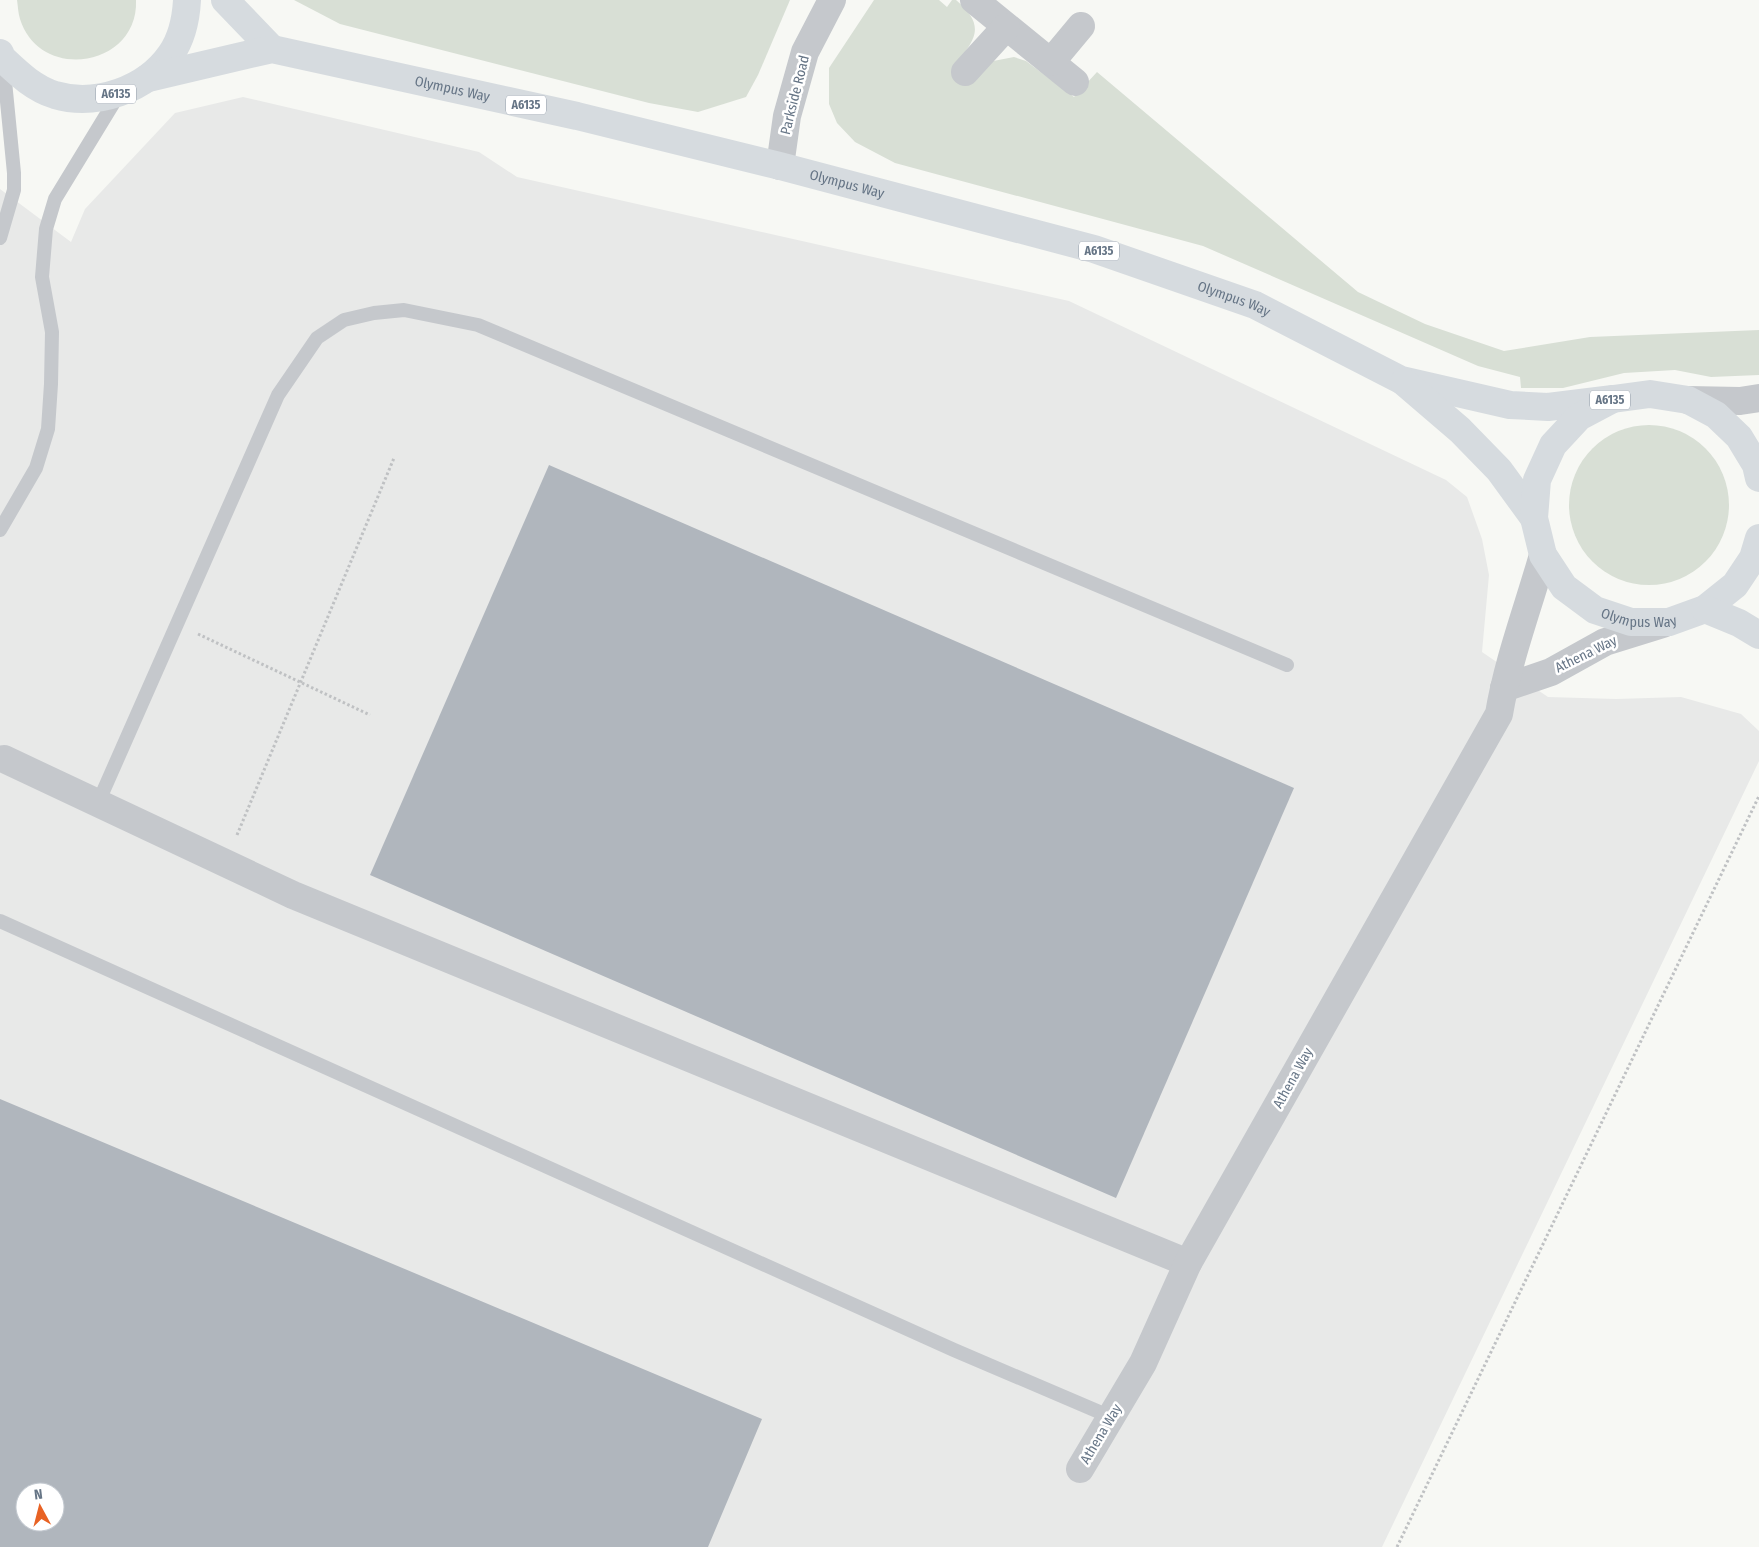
<svg xmlns="http://www.w3.org/2000/svg" width="1759" height="1547" viewBox="0 0 1759 1547" font-family="'Fira Sans Condensed',sans-serif">
<style>
.built{fill:#e8e9e8;fill-rule:evenodd}
.green{fill:#d8dfd5}
.building{fill:#b0b6bd;fill-rule:evenodd}
.lines{fill:none;stroke-linecap:round;stroke-linejoin:round}
.path{stroke:#bfc1c3;stroke-width:3;stroke-dasharray:2.5 2.5;stroke-linecap:butt}
.service{stroke:#c5c8cc;stroke-width:14}
.minor{stroke:#c5c8cc;stroke-width:28}
.tertiary{stroke:#c5c8cc;stroke-width:28}
.primary{stroke:#d6dbdf;stroke-width:28}
.labels{text-anchor:middle;dominant-baseline:central;stroke-width:5;stroke-linejoin:round;paint-order:stroke}
.shield{fill:#fff;stroke:#949eaa;stroke-width:1}
.shield-label{font-size:12px;font-weight:bold;fill:#667586}
.street-label{font-size:14px;fill:#667586;stroke:#fff}
</style>
<rect width="100%" height="100%" fill="#f7f8f4"/>
<path class="built" d="M 243,97 L 479,152 L 517,177 L 1069,301 L 1446,480 L 1467,497 L 1482,539 L 1489,575 L 1482,652 L 1548,697 L 1616,699 L 1681,697 L 1741,714 L 1759,731 L 1759,761 L 1382,1547 L 0,1547 L 0,189 L 71,242 L 85,209 L 175,113 ZM 25,1492 L 55,1492 L 55,1522 L 25,1522 Z"/>
<g class="green">
<path d="M 17,0 L 136,0 C 139,67 40,83 20,19 C 18,13 18,6 17,0 Z"/>
<polygon points="294,0 790,0 758,75 746,97 698,112 649,103 340,24"/>
<path d="M 874,0 L 939,0 L 947,7 L 952,0 L 956,0 C 989,28 973,41 952,69 L 1014,57 L 1026,61 L 1074,97 L 1097,72 L 1358,292 L 1425,324 L 1504,351 L 1590,337 L 1759,330 L 1759,375 L 1711,377 L 1675,370 L 1624,373 L 1563,388 L 1521,388 L 1520,377 L 1478,366 L 1203,246 L 895,163 L 855,142 L 837,123 L 829,104 L 829,68 Z"/>
<circle cx="1649" cy="505" r="80"/>
</g>
<g class="building">
<polygon points="549,465 1294,788 1116,1198 370,875"/>
<path d="M 0,1099 L 762,1419 L 708,1547 L 0,1547 ZM 25,1492 L 55,1492 L 55,1522 L 25,1522 Z"/>
</g>
<g class="lines">
<g class="path">
<polyline points="198,634 370,715"/>
<polyline points="237,835 394,458"/>
<polyline points="1397,1547 1759,796"/>
</g>
<g class="service">
<polyline points="0,238 14,190 14,173 3,61"/>
<polyline points="0,530 36,468 48,429 51,384 52,332 42,277 46,229 55,199 119,94"/>
<polyline points="98,803 278,395 317,338 344,320 374,313 404,310 478,325 1287,665"/>
<polyline points="0,921 954,1350 1111,1417"/>
</g>
<g class="minor">
<polyline points="974,0 1075,82"/>
<polyline points="1051,62 1081,26"/>
<polyline points="965,72 1006,27"/>
<polyline points="1688,400 1740,401 1759,398"/>
<polyline points="1504,688 1551,672 1605,642 1663,624"/>
<polyline points="4,759 293,895 1188,1263"/>
<path d="M 1080,1469 L 1143,1363 L 1188,1263 L 1499,714 C 1508,660 1528,608 1543,555"/>
</g>
<polyline class="tertiary" points="780,166 787,116 805,52 832,0"/>
<g class="primary">
<polyline points="225,0 272,49"/>
<path d="M 0,53 L 2,58 C 18,73 33,88 55,95 C 96,107 146,90 171,54 C 182,38 186,19 187,0"/>
<path id="s1" d="M 148,78 L 272,49 L 577,116 L 780,166 L 1094,249 L 1255,305 L 1401,380 L 1510,405 L 1548,407 L 1613,399"/>
<polyline points="1404,382 1460,430 1499,470 1534,518"/>
<path id="s2" d="M 1759,478 L 1756,465 L 1739,437 L 1716,415 L 1688,400 L 1650,394 L 1613,399 L 1579,417 L 1553,445 L 1537,480 L 1534,518 L 1543,555 L 1564,587 L 1595,610 L 1631,622 L 1669,622 L 1705,609 L 1735,585 L 1753,558 L 1759,538"/>
<polyline points="1705,609 1739,623 1759,635"/>
</g>
</g>
<g class="labels">
<g class="shield">
<rect x="96" y="84.5" width="40" height="19" rx="4"/>
<rect x="506" y="95.5" width="40" height="19" rx="4"/>
<rect x="1079" y="241.5" width="40" height="19" rx="4"/>
<rect x="1590" y="390.5" width="40" height="19" rx="4"/>
</g>
<g class="shield-label">
<text x="116" y="94">A6135</text>
<text x="526" y="105">A6135</text>
<text x="1099" y="251">A6135</text>
<text x="1610" y="400">A6135</text>
</g>
<g class="street-label">
<text stroke="none"><textPath href="#s1" startOffset="312">Olympus Way</textPath></text>
<text transform="translate(795 95) rotate(-76)">Parkside Road</text>
<text stroke="none"><textPath href="#s1" startOffset="718">Olympus Way</textPath></text>
<text stroke="none"><textPath href="#s1" startOffset="1122">Olympus Way</textPath></text>
<text stroke="none"><textPath href="#s2" startOffset="499">Olympus Way</textPath></text>
<text transform="translate(1586 654) rotate(-26)">Athena Way</text>
<text transform="translate(1293 1078) rotate(-61)">Athena Way</text>
<text transform="translate(1101 1434) rotate(-59)">Athena Way</text>
</g>
</g>
<g transform="translate(40 1507) rotate(353)"><circle r="24" fill="#ffffff" stroke="#c2c8cf"/>
<path d="M0-4L9 19L0 12L-9 19Z" fill="#e86224"/>
<text y="-8" font-size="14" font-weight="bold" text-anchor="middle" fill="#667586">N</text>
</g>
</svg>
